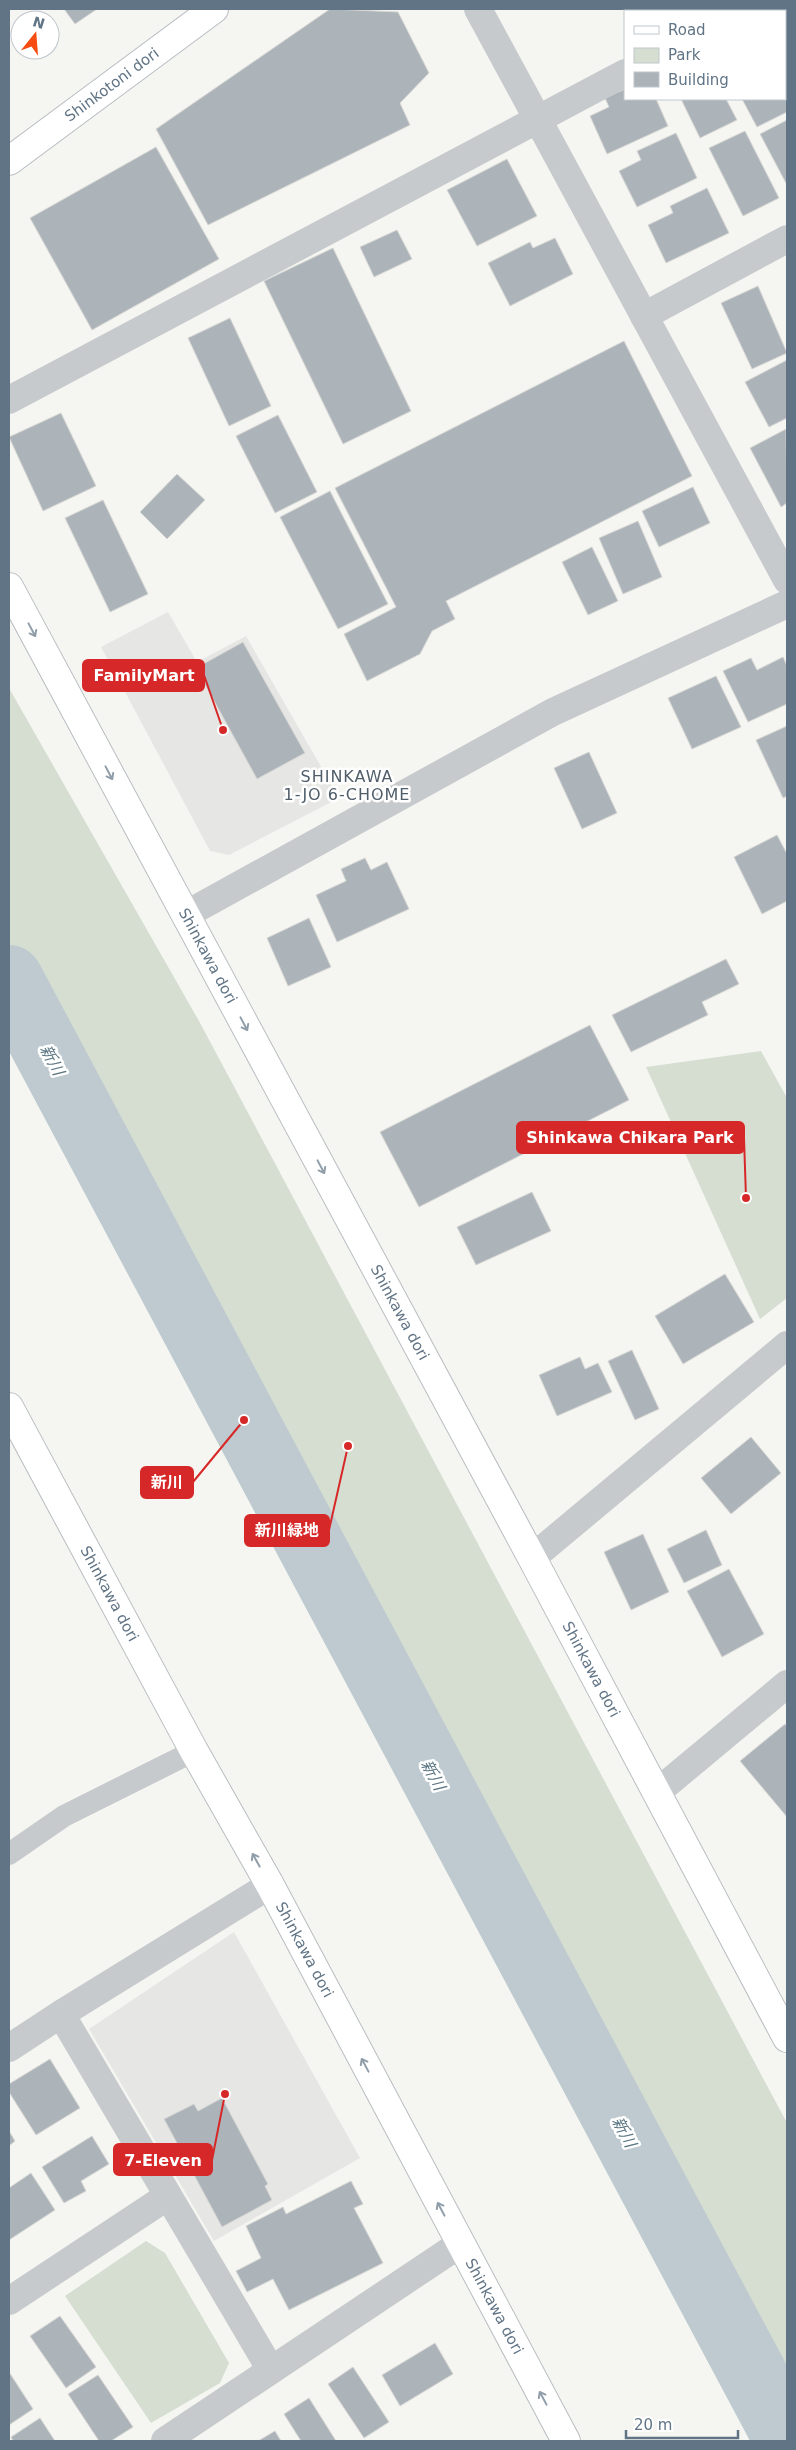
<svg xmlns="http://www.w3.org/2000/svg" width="796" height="2450" viewBox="0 0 796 2450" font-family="'DejaVu Sans','Noto Sans JP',sans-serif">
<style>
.built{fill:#e6e7e4}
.green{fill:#d6ded2}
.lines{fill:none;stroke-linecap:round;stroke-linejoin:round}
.river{stroke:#becacf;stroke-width:68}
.building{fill:#acb4ba;stroke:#d7d7d4}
.secondary-casing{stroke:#b8bdc2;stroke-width:30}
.lane{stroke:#c7cacd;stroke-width:22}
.street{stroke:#c7cacd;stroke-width:28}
.secondary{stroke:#fff;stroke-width:28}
.oneway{stroke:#909eaa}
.labels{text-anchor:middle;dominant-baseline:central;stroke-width:5;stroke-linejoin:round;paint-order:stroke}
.street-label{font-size:15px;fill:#617485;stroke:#fff}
.neighbourhood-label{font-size:16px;letter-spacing:1px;fill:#505e6a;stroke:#fff}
.water-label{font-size:16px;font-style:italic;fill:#5c7783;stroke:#fff}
.leader{fill:none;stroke:#d62828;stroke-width:2}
.callout-dot{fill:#d62828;stroke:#fff;stroke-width:2}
.callout{fill:#d62828;stroke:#d62828;stroke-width:2}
.callout-label{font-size:16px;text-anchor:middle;font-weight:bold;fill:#fff}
</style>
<rect width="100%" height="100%" fill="#f5f6f1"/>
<g class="built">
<polygon points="168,612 197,662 246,636 339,798 229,855 210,851 101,647"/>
<polygon points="234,1932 360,2158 214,2241 89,2029"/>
</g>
<g class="green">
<polygon points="9,688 199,1021 787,2123 787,2403 498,1870 9,958"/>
<polygon points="761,1051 787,1098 787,1298 760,1319 646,1067"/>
<polygon points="146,2241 165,2253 229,2363 220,2383 151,2423 65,2296"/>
</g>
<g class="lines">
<polyline class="river" points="9,979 787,2438"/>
</g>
<g class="building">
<polygon points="64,9 97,9 75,24"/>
<polygon points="330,9 398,12 429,73 400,103 410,125 208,225 156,129"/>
<polygon points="787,24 787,48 785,43 785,25"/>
<polygon points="785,85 787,90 787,112 757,127 742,99 785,99"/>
<polygon points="625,89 625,99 656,99 668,126 607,154 590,116 609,107 605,98"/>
<polygon points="681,99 726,99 737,120 700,138"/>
<polygon points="787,120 787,185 760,134"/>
<polygon points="745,131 779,198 743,216 709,148"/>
<polygon points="676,133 697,178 637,207 619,171 641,160 637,151"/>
<polygon points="156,147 219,259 92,330 30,218"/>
<polygon points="507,159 537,216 477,246 447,190"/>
<polygon points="707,188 729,233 666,263 648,225 673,213 670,206"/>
<polygon points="397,230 412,259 374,277 360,247"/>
<polygon points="555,238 573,274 510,306 488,263 530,242 533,248"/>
<polygon points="333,248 411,411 343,444 264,281"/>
<polygon points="758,286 787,353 752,369 721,303"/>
<polygon points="230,318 271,406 229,426 188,338"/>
<polygon points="624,341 692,476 446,601 455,619 432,631 420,654 367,681 344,634 396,607 335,488"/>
<polygon points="787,360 787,418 769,427 745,382"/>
<polygon points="61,413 96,486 43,511 9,437"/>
<polygon points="278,415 317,492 275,513 236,436"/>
<polygon points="786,429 787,503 781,507 750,448"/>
<polygon points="177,474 205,500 167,539 140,512"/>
<polygon points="693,487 710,523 659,547 642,511"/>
<polygon points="330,491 388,604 338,629 280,517"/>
<polygon points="103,500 148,594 110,612 65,518"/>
<polygon points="638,521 662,577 623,594 599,538"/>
<polygon points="592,547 618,601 588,615 562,562"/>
<polygon points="243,642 305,753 257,779 196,668"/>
<polygon points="783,657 787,666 787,704 748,722 723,671 751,658 757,670"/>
<polygon points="716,676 741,727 692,749 668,698"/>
<polygon points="787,726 787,796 783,798 756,740"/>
<polygon points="589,752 617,813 582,829 554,768"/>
<polygon points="777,835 787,854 787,901 762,914 734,857"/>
<polygon points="365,858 371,870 387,862 409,909 337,942 316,895 346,881 341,869"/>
<polygon points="309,918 331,967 288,986 267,938"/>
<polygon points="726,959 739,984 702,1002 708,1015 631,1052 612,1015"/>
<polygon points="590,1025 629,1100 419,1207 380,1132"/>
<polygon points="532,1192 551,1231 476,1265 457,1227"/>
<polygon points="725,1274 754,1322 683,1364 655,1316"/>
<polygon points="632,1350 659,1409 635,1420 608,1361"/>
<polygon points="580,1357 585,1369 598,1363 612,1392 557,1416 539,1375"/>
<polygon points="751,1437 781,1473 731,1514 701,1478"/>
<polygon points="706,1530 722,1565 684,1583 667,1549"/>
<polygon points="643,1534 669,1592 631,1610 604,1552"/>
<polygon points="729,1569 764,1634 722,1657 687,1591"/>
<polygon points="785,1724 787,1727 787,1817 740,1761"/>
<polygon points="50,2059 80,2108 36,2135 9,2092 9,2084"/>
<polygon points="222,2098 268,2184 265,2186 272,2200 222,2227 164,2119 194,2104 198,2111"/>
<polygon points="9,2131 15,2141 9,2146"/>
<polygon points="92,2136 109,2164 81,2181 86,2191 64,2203 42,2167"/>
<polygon points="31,2173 55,2210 9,2240 9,2188"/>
<polygon points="351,2181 363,2204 354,2208 383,2263 289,2310 273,2279 247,2292 236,2271 261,2258 246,2226 283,2207 286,2214"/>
<polygon points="60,2316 96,2367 66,2388 30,2336"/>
<polygon points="435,2343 453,2374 400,2406 382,2375"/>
<polygon points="353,2367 389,2422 364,2438 328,2384"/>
<polygon points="9,2372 33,2409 9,2425"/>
<polygon points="98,2375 133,2427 111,2441 99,2441 68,2394"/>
<polygon points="309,2398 336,2441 301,2441 284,2414"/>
<polygon points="40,2418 55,2441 13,2441 11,2437"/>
<polygon points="275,2431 281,2441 258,2441"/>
</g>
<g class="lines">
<defs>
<g id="secondary">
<path id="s1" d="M 9,161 L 214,9"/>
<path id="s2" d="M 9,587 L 532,1558 L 787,2038"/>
<path id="s3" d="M 9,1407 L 194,1751 L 270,1885 L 566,2441"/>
</g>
</defs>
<use href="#secondary" class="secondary-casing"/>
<polyline class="lane" points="9,1854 64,1816 194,1751"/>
<g class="street">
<polyline points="478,9 787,580"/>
<polyline points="737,11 741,9"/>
<polyline points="644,316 787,239"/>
<polyline points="9,400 625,73"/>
<polyline points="185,915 553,712 787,604"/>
<polyline points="532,1558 787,1345"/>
<polyline points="656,1793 787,1684"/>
<polyline points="61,2014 271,2370"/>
<polyline points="9,2048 61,2014 270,1885"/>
<polyline points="9,2301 168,2196"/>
<polyline points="165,2441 460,2244"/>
</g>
<use href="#secondary" class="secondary"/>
</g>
<defs><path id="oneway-shaft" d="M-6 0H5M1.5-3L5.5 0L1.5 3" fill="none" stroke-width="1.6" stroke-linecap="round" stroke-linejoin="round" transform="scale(1.25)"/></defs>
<g class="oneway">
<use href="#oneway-shaft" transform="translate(32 630) rotate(62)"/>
<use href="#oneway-shaft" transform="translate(109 773) rotate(62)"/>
<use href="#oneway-shaft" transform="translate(244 1024) rotate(62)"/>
<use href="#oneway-shaft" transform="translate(321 1167) rotate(62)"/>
<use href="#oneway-shaft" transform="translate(256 1860) rotate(-119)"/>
<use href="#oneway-shaft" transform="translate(365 2065) rotate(-118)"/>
<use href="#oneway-shaft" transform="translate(441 2209) rotate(-118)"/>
<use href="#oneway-shaft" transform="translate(543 2398) rotate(-118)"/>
</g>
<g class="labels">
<g class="street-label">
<text stroke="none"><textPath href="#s1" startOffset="128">Shinkotoni dori</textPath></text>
<text stroke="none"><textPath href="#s2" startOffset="419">Shinkawa dori</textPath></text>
<text stroke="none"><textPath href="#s2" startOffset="824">Shinkawa dori</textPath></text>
<text stroke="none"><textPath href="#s3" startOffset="212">Shinkawa dori</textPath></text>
<text stroke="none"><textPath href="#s2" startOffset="1229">Shinkawa dori</textPath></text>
<text stroke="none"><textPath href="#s3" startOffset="618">Shinkawa dori</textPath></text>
<text stroke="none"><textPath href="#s3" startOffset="1022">Shinkawa dori</textPath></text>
</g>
<g class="neighbourhood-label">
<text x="347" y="776">SHINKAWA<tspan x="347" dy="18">1-JO 6-CHOME</tspan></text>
</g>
<g class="water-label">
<text transform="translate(52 1060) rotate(62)">新川</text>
<text transform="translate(433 1775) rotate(62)">新川</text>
<text transform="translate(624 2132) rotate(62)">新川</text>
</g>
</g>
<path class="leader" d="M223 730L204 675M746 1198L744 1138M244 1420L193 1482M348 1446L329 1530M225 2094L212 2160"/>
<g class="callout-dot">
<circle cx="223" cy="730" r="5"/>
<circle cx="746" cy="1198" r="5"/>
<circle cx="244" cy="1420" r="5"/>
<circle cx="348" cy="1446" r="5"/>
<circle cx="225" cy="2094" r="5"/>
</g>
<g class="callout">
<rect x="83" y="660" width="121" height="31" rx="5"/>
<rect x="517" y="1122" width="227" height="31" rx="5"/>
<rect x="141" y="1467" width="52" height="31" rx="5"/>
<rect x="245" y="1515" width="84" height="31" rx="5"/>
<rect x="114" y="2144" width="98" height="31" rx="5"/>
</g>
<g class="callout-label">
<text x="144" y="681">FamilyMart</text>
<text x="630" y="1143">Shinkawa Chikara Park</text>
<text x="167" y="1488">新川</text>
<text x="287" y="1536">新川緑地</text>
<text x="163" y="2166">7-Eleven</text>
</g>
<rect width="796" height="2450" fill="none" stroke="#617485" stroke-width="20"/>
<rect x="624" y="10" width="162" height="90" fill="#ffffff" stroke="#c0c7ce"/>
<rect x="634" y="26" width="25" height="8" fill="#ffffff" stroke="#c0c7ce"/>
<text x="668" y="35" font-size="15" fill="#617485">Road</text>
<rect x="634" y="48" width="25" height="15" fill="#d6ded2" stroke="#c0c7ce"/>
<text x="668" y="60" font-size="15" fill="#617485">Park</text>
<rect x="634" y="72" width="25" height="15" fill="#acb4ba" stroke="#c0c7ce"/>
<text x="668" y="85" font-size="15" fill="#617485">Building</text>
<g transform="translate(35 35) rotate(17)"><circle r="24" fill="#ffffff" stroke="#c0c7ce"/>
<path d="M0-4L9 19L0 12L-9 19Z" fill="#f64b11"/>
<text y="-8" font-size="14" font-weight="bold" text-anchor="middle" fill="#617485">N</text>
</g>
<path d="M626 2430v8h112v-8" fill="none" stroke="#617485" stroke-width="2.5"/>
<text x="634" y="2430" font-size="15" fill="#617485" stroke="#ffffff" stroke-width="4" paint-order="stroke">20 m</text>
</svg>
